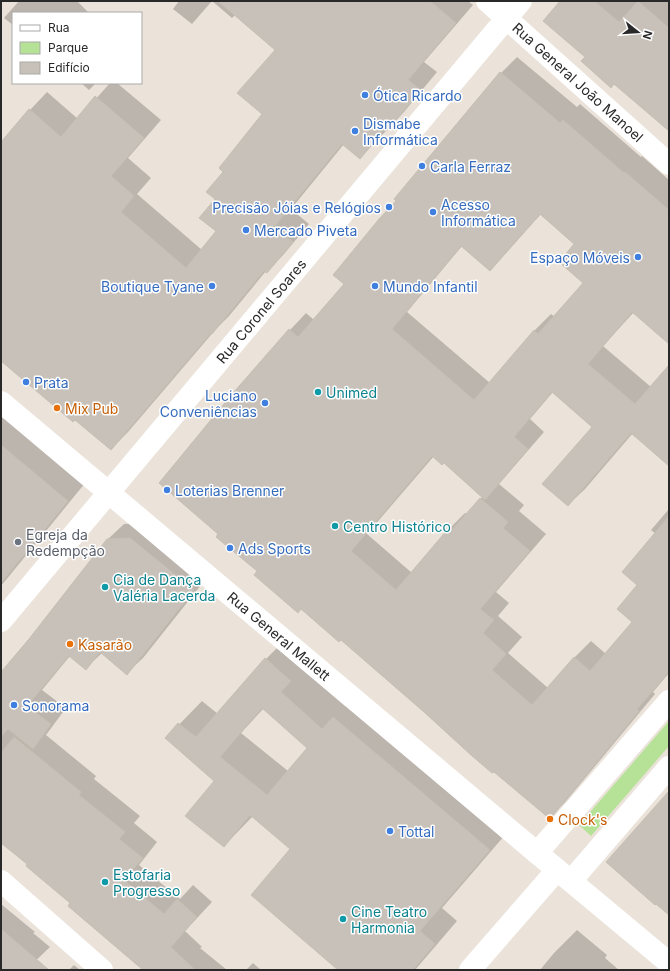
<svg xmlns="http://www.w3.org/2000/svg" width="670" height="971" viewBox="0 0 670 971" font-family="Inter,sans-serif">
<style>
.green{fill:#b5e296}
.shadow{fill:#0003;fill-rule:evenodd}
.building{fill:#c7c1b9;stroke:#c6bfb4;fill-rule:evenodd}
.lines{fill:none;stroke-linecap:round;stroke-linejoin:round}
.minor{stroke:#fff;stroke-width:22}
.shop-dot{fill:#3f7fe0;stroke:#fff;stroke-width:1.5}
.culture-dot{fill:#0f9aa8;stroke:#fff;stroke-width:1.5}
.food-dot{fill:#e8710a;stroke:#fff;stroke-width:1.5}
.worship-dot{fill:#6b7280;stroke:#fff;stroke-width:1.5}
.labels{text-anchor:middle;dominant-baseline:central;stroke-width:3;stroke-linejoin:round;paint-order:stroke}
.street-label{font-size:14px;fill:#292929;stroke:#fff}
.shop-label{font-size:14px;fill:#366cbe;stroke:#fff;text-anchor:start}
.culture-label{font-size:14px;fill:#0d838f;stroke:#fff;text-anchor:start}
.food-label{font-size:14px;fill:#c56008;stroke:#fff;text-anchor:start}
.worship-label{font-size:14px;fill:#5b616d;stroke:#fff;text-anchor:start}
</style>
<rect width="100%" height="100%" fill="#ebe3da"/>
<polygon class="green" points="669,721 669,746 591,836 579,825"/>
<g class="shadow">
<polygon points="19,1 77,1 89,13 13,13 13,25 4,18"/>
<polygon points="179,1 212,1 192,24 173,9"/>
<polygon points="212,1 468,1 473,5 424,62 437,72 404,112 360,158 344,144 291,209 309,224 284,254 267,272 266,271 229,316 216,329 128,432 111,449 1,357 1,143 30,110 47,92 78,119 110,83 117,83 161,120 128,158 151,178 137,194 202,250 217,231 216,198 224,172 264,114 276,50 235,15 232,18"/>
<polygon points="562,1 669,1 669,130 586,57"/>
<path d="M 517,57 L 577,107 L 580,104 L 641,157 L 642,156 L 669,180 L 669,342 L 634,312 L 603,346 L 651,387 L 669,367 L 669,465 L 633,433 L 585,489 L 568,505 L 594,427 L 553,392 L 530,419 L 544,432 L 499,484 L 524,505 L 519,511 L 546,534 L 496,592 L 509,603 L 498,616 L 522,637 L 508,653 L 548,688 L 574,658 L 591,641 L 606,654 L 633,622 L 639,584 L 656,534 L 651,530 L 669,509 L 669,673 L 653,692 L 655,694 L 566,801 L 550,818 L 341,639 L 258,571 L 290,330 L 306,313 L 314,320 L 345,284 L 397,201 L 501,73 ZM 541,214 L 576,244 L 585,283 L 555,317 L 551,314 L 534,331 L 490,383 L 407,312 L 462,246 L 490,270 L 506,253 ZM 434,456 L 444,462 L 483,496 L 467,514 L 465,513 L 449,529 L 412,573 L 367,534 Z"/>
<polygon points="81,83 96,83 89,90"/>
<polygon points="1,396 86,482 1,586"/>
<polygon points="146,523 209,575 143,658 127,673 102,653 86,668 70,656 42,690 66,708 46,735 96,776 94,779 140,816 134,823 157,842 139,865 180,899 193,885 212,902 185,931 202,947 200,948 227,970 145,970 29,864 1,842 1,673 30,640 108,539 124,524"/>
<path d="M 289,636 L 303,669 L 345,706 L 356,695 L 512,827 L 442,908 L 457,921 L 415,970 L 340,970 L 291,849 L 253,816 L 224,846 L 215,781 L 166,738 L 202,701 L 218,714 L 266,659 ZM 264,708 L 308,747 L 288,771 L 241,733 Z"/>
<polygon points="1,904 35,932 33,933 50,947 26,970 1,970"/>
<polygon points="577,930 607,955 605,958 619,970 540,970 554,953"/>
<polygon points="253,963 261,970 246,970"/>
<polygon points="74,965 80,970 69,970"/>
</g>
<g class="building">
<polygon points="218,1 430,1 456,23 408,80 421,90 387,131 385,129 360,159 342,144 274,227 293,242 267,273 264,271 212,334 211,333 111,450 75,420 73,422 1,361 1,142 29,109 61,137 95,96 144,138 111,176 134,196 121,212 186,268 216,231 199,218 215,199 206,192 223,172 219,168 262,114 237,93 275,50"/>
<polygon points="560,1 594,1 619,22 638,1 669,28 669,131 614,84 611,88 581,61 585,57 543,21"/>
<path d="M 500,72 L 560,123 L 563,120 L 624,173 L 625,172 L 669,210 L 669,344 L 632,312 L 588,364 L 635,404 L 669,365 L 669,466 L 631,433 L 568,506 L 542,484 L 592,427 L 552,392 L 514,437 L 528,449 L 485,500 L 444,463 L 442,465 L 432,456 L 351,551 L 396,590 L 448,529 L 451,531 L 480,498 L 508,522 L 503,528 L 530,551 L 480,609 L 494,620 L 483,633 L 506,654 L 492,670 L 532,705 L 574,657 L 590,671 L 632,622 L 617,609 L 637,585 L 622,572 L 669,516 L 669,672 L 637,709 L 639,711 L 550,819 L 494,772 L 492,773 L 471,755 L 424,712 L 341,640 L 339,642 L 301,609 L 298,613 L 254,575 L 257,571 L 216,537 L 218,534 L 159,483 L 233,393 L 289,329 L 298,337 L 344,284 L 333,275 L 379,219 L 396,201 L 394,199 ZM 540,214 L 574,244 L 559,262 L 583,283 L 538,334 L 534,330 L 474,400 L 392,329 L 461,246 L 490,271 Z"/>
<polygon points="1,445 68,501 1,583"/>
<polygon points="130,538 194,590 127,675 100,652 86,670 69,656 27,706 51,724 33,749 8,729 1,737 1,672 29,639 107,539"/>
<path d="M 265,658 L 291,681 L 281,692 L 322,729 L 333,717 L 490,850 L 420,931 L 435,944 L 413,970 L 338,970 L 251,895 L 290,849 L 250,815 L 224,847 L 185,816 L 214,781 L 165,738 L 178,723 L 196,737 ZM 262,708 L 307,748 L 267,795 L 220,757 Z"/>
<polygon points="14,737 81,792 79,795 125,832 119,839 143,858 124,880 164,914 177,899 197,917 171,947 195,970 143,970 68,906 70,903 26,866 27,864 1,843 1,753"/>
<polygon points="669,791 669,915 656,904 655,905 606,862"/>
<polygon points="1,929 49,970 1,970"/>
</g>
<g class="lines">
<g class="minor">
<polyline points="487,1 669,164"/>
<polyline points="1,402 537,853 669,963"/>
<polyline points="1,621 521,1"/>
<polyline points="537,853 669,701"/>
<polyline points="1,881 102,970"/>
<polyline points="571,881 669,767"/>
<polyline points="470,970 557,870"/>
</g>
</g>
<g class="shop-dot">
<circle cx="365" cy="95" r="4"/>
<circle cx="355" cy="131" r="4"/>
<circle cx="422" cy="166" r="4"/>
<circle cx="389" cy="207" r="4"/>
<circle cx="433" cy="212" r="4"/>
<circle cx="246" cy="230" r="4"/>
<circle cx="638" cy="257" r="4"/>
<circle cx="212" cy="286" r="4"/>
<circle cx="375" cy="286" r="4"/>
<circle cx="26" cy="382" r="4"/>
<circle cx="265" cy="403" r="4"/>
<circle cx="167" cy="490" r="4"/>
<circle cx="230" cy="548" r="4"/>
<circle cx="14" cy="705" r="4"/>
<circle cx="390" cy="831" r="4"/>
</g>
<g class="culture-dot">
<circle cx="318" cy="392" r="4"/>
<circle cx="335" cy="526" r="4"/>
<circle cx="105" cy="587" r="4"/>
<circle cx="105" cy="882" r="4"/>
<circle cx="343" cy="919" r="4"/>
</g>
<g class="food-dot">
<circle cx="57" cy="408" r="4"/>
<circle cx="70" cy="644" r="4"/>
<circle cx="550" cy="819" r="4"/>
</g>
<circle class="worship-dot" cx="18" cy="542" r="4"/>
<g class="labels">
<g class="street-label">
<text transform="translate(578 82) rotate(42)">Rua General João Manoel</text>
<text transform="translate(261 311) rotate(-50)">Rua Coronel Soares</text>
<text transform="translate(279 636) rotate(40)">Rua General Mallett</text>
</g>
<g class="shop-label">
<text x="373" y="95">Ótica Ricardo</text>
<text x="363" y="123">Dismabe<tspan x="363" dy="16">Informática</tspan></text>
<text x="430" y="166">Carla Ferraz</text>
<text x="441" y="204">Acesso<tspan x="441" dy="16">Informática</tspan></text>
<text x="381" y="207" text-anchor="end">Precisão Jóias e Relógios</text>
<text x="254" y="230">Mercado Piveta</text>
<text x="630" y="257" text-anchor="end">Espaço Móveis</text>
<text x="204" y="286" text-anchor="end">Boutique Tyane</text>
<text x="383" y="286">Mundo Infantil</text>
<text x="34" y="382">Prata</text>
<text x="257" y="395" text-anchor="end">Luciano<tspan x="257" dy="16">Conveniências</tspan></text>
<text x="175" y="490">Loterias Brenner</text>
<text x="238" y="548">Ads Sports</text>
<text x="22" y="705">Sonorama</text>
<text x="398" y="831">Tottal</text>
</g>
<g class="culture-label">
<text x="326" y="392">Unimed</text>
<text x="343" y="526">Centro Histórico</text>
<text x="113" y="579">Cia de Dança<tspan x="113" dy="16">Valéria Lacerda</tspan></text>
<text x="113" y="874">Estofaria<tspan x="113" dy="16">Progresso</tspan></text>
<text x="351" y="911">Cine Teatro<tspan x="351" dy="16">Harmonia</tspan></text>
</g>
<g class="food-label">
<text x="65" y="408">Mix Pub</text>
<text x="78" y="644">Kasarão</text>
<text x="558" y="819">Clock's</text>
</g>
<g class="worship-label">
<text x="26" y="534">Egreja da<tspan x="26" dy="16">Redempção</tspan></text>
</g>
</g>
<rect width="670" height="971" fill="none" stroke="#292929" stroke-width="4"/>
<rect x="12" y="12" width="130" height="72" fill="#ffffff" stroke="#a9a9a9"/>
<rect x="20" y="25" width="20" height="6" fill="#ffffff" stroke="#a9a9a9"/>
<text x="48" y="32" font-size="12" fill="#292929">Rua</text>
<rect x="20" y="42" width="20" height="12" fill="#b5e296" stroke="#a9a9a9"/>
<text x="48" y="52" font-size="12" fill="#292929">Parque</text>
<rect x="20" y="62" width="20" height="12" fill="#c7c1b9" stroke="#a9a9a9"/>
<text x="48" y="72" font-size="12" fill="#292929">Edifício</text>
<g transform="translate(638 32) rotate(107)" stroke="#ffffff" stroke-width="3" paint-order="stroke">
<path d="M0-3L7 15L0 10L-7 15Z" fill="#292929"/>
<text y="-6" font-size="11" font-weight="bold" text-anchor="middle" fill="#292929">N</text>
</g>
</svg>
